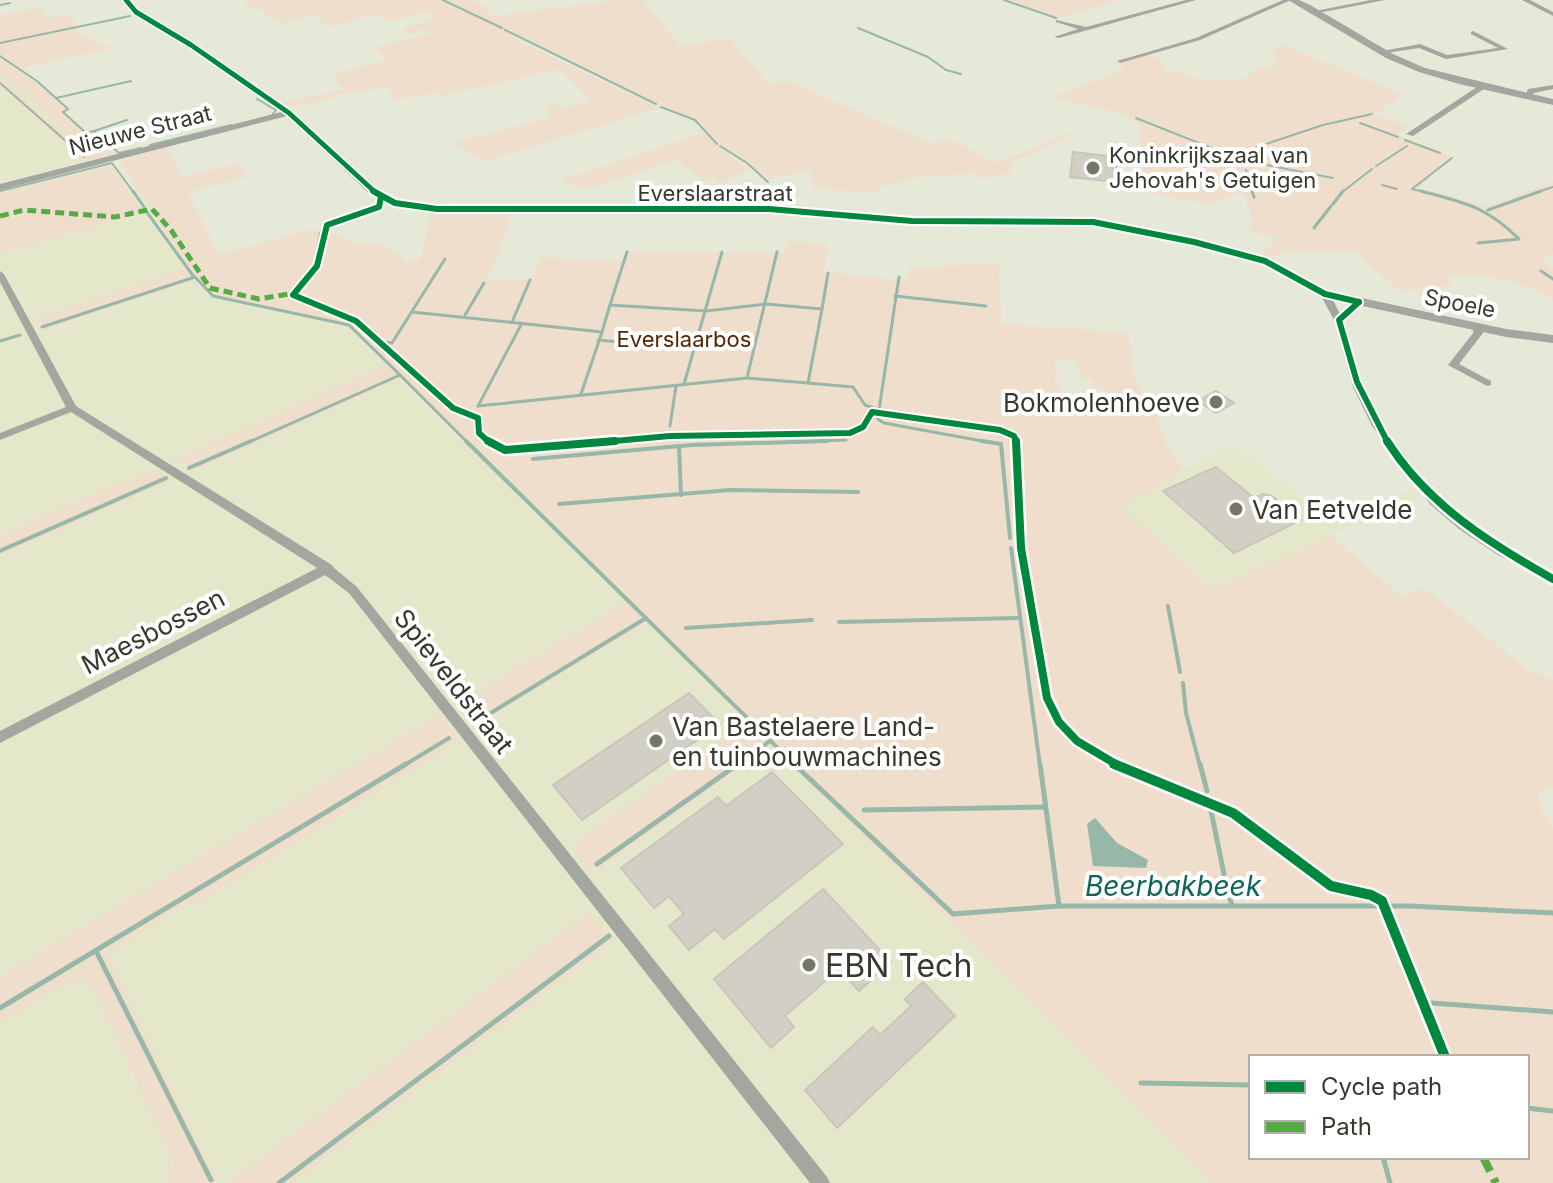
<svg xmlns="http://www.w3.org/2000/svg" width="1553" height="1183" viewBox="0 0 1553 1183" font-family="Inter,sans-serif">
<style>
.built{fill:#e5e7cb}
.green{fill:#f0decd;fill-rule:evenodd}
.water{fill:#97b7a8}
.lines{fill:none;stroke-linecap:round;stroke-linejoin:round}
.stream-far3{stroke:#97b7a8;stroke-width:2}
.stream-far2{stroke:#97b7a8;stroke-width:3}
.stream-far1{stroke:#97b7a8;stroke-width:4}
.stream{stroke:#97b7a8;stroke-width:5}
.building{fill:#d2d0c4;stroke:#c8c6ba;stroke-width:2}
.minor{fill:#a3a7a0;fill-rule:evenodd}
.tertiary{fill:#a3a7a0;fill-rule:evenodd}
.quiet-far1{stroke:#55ac44;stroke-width:5;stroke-dasharray:9 5;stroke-linecap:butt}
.quiet{stroke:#55ac44;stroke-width:8;stroke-dasharray:16 8;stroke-linecap:butt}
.cycleway-far3-casing{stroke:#fff;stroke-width:8}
.cycleway-far2-casing{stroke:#fff;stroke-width:10}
.cycleway-far1-casing{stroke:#fff;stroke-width:13}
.cycleway-casing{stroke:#fff;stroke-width:15}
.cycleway-far3{stroke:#00873e;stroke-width:5}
.cycleway-far2{stroke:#00873e;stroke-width:6}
.cycleway-far1{stroke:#00873e;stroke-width:8}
.cycleway{stroke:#00873e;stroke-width:10}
.poi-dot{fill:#757669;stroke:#fff;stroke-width:3}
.labels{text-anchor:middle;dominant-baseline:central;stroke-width:8;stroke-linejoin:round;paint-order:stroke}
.far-street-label{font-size:22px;fill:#38382d;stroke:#fff}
.far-poi-label{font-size:22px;fill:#38382d;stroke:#fff;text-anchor:start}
.far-park-label{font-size:22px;fill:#552407;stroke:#fff}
.poi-label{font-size:26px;fill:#38382d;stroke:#fff;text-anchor:start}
.street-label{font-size:26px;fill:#38382d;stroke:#fff}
.water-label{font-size:28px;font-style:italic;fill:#0f6654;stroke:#fff}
.near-poi-label{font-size:32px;fill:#38382d;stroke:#fff;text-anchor:start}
</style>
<rect width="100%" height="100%" fill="#e7e9d8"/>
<g class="built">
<polygon points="0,53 58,97 71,110 65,112 87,132 95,130 121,153 0,182"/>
<polygon points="144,213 198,284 216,297 349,327 1213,1183 0,1183 0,253"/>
<polygon points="1232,443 1309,502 1324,499 1347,517 1412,489 1420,495 1212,591 1119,507"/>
</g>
<g class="green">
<polygon points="243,0 471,0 487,7 490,16 616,0 643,0 679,45 731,39 768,84 788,81 930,143 949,138 996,163 1071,132 1068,138 1010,163 1011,173 981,179 973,173 933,177 932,175 884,185 877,192 814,189 810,172 805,170 769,180 719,144 717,146 748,169 726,182 717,183 713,178 704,181 676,160 587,190 559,181 705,132 721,143 697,120 647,100 514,35 511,37 660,108 485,161 451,143 553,117 544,107 556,104 562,109 591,101 559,69 442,96 438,92 392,100 388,87 335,95 335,98 291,107 282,102 344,90 334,80 338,78 334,74 388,60 373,48 431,33 426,29 407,34 402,29 437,18 426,12 388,22 376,14 329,27 313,15 282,24 254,6 250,8"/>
<polygon points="1004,0 1121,0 1058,18"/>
<polygon points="39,7 47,18 69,14 79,28 74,30 112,48 20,69 71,110 65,112 87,132 95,130 121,153 87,150 23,92 0,76 0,15"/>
<path d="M 1281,44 L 1404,95 L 1375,114 L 1409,127 L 1398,135 L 1453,157 L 1418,188 L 1488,206 L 1553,182 L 1553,254 L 1541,258 L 1553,268 L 1553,299 C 1513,279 1495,275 1450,276 L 1451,286 L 1399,291 L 1355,251 L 1285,253 L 1269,258 L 1261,255 L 1277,238 L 1249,231 L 1252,221 L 1245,194 L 1238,193 L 1211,205 L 1139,191 L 1140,125 L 1117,112 L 1056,99 L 1057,95 L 1125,69 L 1117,64 L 1149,53 L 1167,65 L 1159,69 L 1170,74 L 1179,71 L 1198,79 L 1216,80 L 1246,78 L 1256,69 L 1273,67 L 1273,62 L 1278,56 L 1270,51 Z"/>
<polygon points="0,79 87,153 111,156 84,161 0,86"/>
<path d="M 167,147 L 181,177 L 240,163 L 247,177 L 188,192 L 219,255 L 311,229 L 319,231 L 330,221 L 376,206 L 380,210 L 333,227 L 330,232 L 352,243 L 377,243 L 402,255 L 405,261 L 420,259 L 431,213 L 511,215 L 496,260 L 485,280 L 530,280 L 540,257 L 622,262 L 628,251 L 783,253 L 788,241 L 828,244 L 824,272 L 906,280 L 909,268 L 999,263 L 1001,324 L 1126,332 L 1135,364 L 1130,365 L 1144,401 L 1124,398 L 1093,385 L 1091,379 L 1081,379 L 1076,360 L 1055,359 L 1058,379 L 1055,379 L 1055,383 L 1059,384 L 1063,406 L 1153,405 L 1169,450 L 1184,470 L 1120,507 L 1212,590 L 1331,536 L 1403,598 L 1423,587 L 1526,668 L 1553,680 L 1553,789 L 1538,791 L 1540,807 L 1553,828 L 1553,1183 L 1213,1183 L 772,746 L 601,868 L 585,866 L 573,850 L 578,841 L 747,722 L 647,622 L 502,709 L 479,726 L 472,727 L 457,708 L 460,703 L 626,602 L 401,378 L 194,471 L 175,460 L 387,365 L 349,327 L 216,297 L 195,280 L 44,330 L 38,318 L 186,268 L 189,271 L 119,161 ZM 1251,1057 L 1527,1057 L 1527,1157 L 1251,1157 Z"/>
<polygon points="112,165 144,213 0,253 0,191"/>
<polygon points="153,469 171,480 0,557 0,536"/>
<polygon points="440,714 453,730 456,743 208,897 184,906 107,954 218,1183 168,1183 175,1166 96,992 86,980 70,981 0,1023 0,977"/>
<polygon points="590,912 613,942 292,1183 228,1183"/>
</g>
<polygon class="water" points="1095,818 1117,843 1148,860 1146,868 1093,866 1087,824"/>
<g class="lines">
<g class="stream-far3">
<polyline points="443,0 502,28"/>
<polyline points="1004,0 1056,18"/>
<polyline points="0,5 10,3"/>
<polyline points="858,28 928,57 946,70 961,74"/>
<polyline points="505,30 656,104"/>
<polyline points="0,43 130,16"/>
<polyline points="0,56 37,81 68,109 63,112 86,133 94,131 119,153 141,148"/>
<polyline points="0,83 84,157"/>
<polyline points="56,98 131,81"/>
<polyline points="257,99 276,110 272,115"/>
<polyline points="661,107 695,120 717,144"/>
<polyline points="1136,118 1244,161"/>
<polyline points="1360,123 1398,137"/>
<polyline points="94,131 127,120"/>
<polyline points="1405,140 1440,153"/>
<polyline points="150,145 231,125"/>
<polyline points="720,146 747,163 768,182"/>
<polyline points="1230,156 1323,125 1372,114"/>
<polyline points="1251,162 1333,178"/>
<polyline points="1376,166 1407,146"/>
<polyline points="1246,170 1253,193"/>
<polyline points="1382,185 1397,189"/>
<polyline points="0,191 112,163 134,193"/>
<polyline points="1341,193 1372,169"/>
<polyline points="1428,193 1412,189 1452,158"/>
<polyline points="1535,193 1553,187"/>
</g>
<g class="stream-far2">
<polyline points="133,191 144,207"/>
<polyline points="1252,191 1254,197"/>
<path d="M 1421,191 C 1465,203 1486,206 1519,239 L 1478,243"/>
<polyline points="1333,204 1343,191"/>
<polyline points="1488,210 1541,191"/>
<polyline points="146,211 194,277"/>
<polyline points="1321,219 1331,206"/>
<polyline points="1314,228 1320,220"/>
<polyline points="1541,271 1553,279"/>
<polyline points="895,296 986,306"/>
<polyline points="610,305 627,252"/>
<polyline points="822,309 828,273"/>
<polyline points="412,312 602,332 610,305 706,311 766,304 822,309 808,383 853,387 865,405 879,410 899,277"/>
<polyline points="465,315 484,283"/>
<polyline points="512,322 530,280"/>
<polyline points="42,327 195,277 213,296 349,325 400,375"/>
<polyline points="598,340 695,349"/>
<polyline points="0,341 20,335"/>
<polyline points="383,342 392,343 445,259"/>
<polyline points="747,378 777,252"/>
<polyline points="684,384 722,252"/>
<polyline points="581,394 602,332"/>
<polyline points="478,406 747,378 808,383"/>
<polyline points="478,406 522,323"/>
<polyline points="878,414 878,419 884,423 993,443"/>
<polyline points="670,426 676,386"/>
<polyline points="247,443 400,375 468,443"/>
<polyline points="765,443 846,440"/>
</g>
<g class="stream-far1">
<polyline points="466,441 796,766"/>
<polyline points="982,441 1001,444 1010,538"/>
<polyline points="679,446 681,495"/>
<polyline points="533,459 692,445 827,441"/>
<polyline points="189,468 251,441"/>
<polyline points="559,504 730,490 858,492"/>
<polyline points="1011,548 1040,766"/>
<polyline points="0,551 166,478"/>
<polyline points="1168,606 1180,672"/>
<polyline points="839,622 1019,618"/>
<polyline points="686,628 812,620"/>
<polyline points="1183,683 1186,713 1200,766"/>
<polyline points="476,722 646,618"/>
<polyline points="403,766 449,738"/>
<polyline points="735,766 770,741"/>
</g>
<g class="stream">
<polyline points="794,764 953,914 1059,906"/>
<polyline points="1040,764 1059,906 1410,906 1553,913"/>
<polyline points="1200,764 1207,791"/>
<polyline points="1210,806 1224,874"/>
<polyline points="864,810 1045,807"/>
<polyline points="597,864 738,764"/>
<polyline points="1226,884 1232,906"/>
<polyline points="96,951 211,1180"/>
<polyline points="1432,1003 1553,1012"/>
<polyline points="0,1008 406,764"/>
<polyline points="1141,1083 1251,1085"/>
<polyline points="1527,1108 1553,1111"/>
<polyline points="1383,1157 1390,1183"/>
<polyline points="279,1183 609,936"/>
</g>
</g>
<g class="building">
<polygon points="1073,152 1117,157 1125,163 1116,166 1115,182 1070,177"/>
<polygon points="1216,391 1234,403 1216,413 1198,401"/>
<polygon points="1216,467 1254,498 1263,494 1272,496 1301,520 1234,553 1163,491"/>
<polygon points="689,693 720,724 582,820 553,785"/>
<polygon points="772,772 843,844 724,939 715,929 689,950 669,926 684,914 669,896 654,908 621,868 718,797 726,806"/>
<polygon points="823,889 891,962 859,991 839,969 785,1016 794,1027 771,1048 714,979"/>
<polygon points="923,982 955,1016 837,1128 805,1090 873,1027 880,1035 911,1006 905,999"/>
</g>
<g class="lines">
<g class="minor">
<polygon points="123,0 129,0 138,11 193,44 293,113 286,115 189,46 134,13"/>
<polygon points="1186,0 1196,0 1059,38 1054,37 1078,29 1056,22 1056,20 1086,27"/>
<polygon points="1283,0 1291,0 1200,40 1120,63 1117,61 1196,38"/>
<polygon points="1371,0 1385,0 1318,13 1315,11"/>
<polygon points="1522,0 1530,0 1553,12 1553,16"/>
<polygon points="1473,31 1508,49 1446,59 1419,48 1380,54 1377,52 1420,44 1447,55 1498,48 1471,34 1471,32"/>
<polygon points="1480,85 1487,87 1413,136 1406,134"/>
<polygon points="1553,85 1553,89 1534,93 1532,98 1525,96 1528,89"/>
<polygon points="378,195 385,197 382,209 330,227 327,233 321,266 296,297 290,297 290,293 313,266 319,233 324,223 375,206"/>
<polygon points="0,271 4,274 76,406 332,565 334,568 357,587 827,1177 830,1183 810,1183 349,593 325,575 0,743 0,731 317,568 71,412 0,440 0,433 66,407 0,282"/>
<polygon points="1325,291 1330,294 1340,314 1356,300 1359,299 1364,302 1344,321 1363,387 1382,425 1438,498 1467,523 1506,549 1553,574 1553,583 1498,555 1459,529 1430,504 1372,426 1353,387 1334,320 1320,294"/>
<polygon points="1477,324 1482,327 1483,333 1459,364 1491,381 1491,385 1487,386 1448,365 1473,333 1474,325"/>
</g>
<g class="tertiary">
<polygon points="1288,0 1299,0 1310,5 1393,54 1425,68 1553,99 1553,105 1459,84 1419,72 1386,58"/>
<polygon points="289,110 379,191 409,203 514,208 769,206 912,218 1093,219 1194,239 1269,259 1329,291 1506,329 1553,335 1553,343 1506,337 1321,297 1261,263 1193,245 1093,225 912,224 769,212 514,214 407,209 371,195 287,116 0,190 0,184"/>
</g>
<polyline class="quiet-far1" points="0,216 24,210 115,217 152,209 171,230 210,288 259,299 289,294 297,298"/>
<polyline class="quiet" points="1483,1157 1496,1183"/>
<defs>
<polyline id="cycleway-far3" points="126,0 136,12 191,45 289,113 376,193"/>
<g id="cycleway-far2">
<polyline points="373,191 395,203 437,209 769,209 912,221 1093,222 1194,242 1265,261 1325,294 1359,302"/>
<polyline points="381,197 379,207 327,225 317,266 293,295 356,321 453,408 478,418 479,433 490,443"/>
<polyline points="1359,302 1339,320 1357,382 1388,443"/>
<polyline points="592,443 670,436 850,433 863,427 872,412 1000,430 1014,436 1017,443"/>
</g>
<g id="cycleway-far1">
<polyline points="488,441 505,450 615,441"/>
<polyline points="1016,441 1021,548 1047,698 1059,722 1077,741 1119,766"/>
<path d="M 1387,441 C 1427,504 1489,543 1553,579"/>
</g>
<polyline id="cycleway" points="1114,764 1233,813 1331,886 1371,895 1382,901 1445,1057"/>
</defs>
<use href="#cycleway-far3" class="cycleway-far3-casing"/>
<use href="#cycleway-far2" class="cycleway-far2-casing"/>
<use href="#cycleway-far1" class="cycleway-far1-casing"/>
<use href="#cycleway" class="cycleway-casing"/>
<use href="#cycleway-far3" class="cycleway-far3"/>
<use href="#cycleway-far2" class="cycleway-far2"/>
<use href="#cycleway-far1" class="cycleway-far1"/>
<use href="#cycleway" class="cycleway"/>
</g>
<g class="poi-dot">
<circle cx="1093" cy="168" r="8"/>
<circle cx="1216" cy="402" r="8"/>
<circle cx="1236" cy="509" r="8"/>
<circle cx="656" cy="741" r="8"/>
<circle cx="809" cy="965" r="8"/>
</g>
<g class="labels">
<g class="far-street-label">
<text transform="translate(140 130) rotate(-14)">Nieuwe Straat</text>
<text x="715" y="193">Everslaarstraat</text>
<text transform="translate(1460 303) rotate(11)">Spoele</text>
</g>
<g class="far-poi-label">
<text x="1109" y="155">Koninkrijkszaal van<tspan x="1109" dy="25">Jehovah's Getuigen</tspan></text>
</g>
<g class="far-park-label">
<text x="684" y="339">Everslaarbos</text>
</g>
<g class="poi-label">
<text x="1200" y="402" text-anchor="end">Bokmolenhoeve</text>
<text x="1252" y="509">Van Eetvelde</text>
<text x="672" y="726">Van Bastelaere Land-<tspan x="672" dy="30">en tuinbouwmachines</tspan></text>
</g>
<g class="street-label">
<text transform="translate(153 631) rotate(-27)">Maesbossen</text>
<text transform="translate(454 681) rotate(52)">Spieveldstraat</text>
</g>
<g class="water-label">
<text x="1173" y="886">Beerbakbeek</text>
</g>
<g class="near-poi-label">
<text x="825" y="965">EBN Tech</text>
</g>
</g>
<rect x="1249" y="1055" width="280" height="104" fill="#ffffff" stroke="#afafab" stroke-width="2"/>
<rect x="1265" y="1081" width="40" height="12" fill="#00873e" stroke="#afafab" stroke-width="2"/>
<text x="1321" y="1095" font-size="24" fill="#38382d">Cycle path</text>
<rect x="1265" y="1121" width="40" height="12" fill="#55ac44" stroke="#afafab" stroke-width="2"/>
<text x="1321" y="1135" font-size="24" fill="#38382d">Path</text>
</svg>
